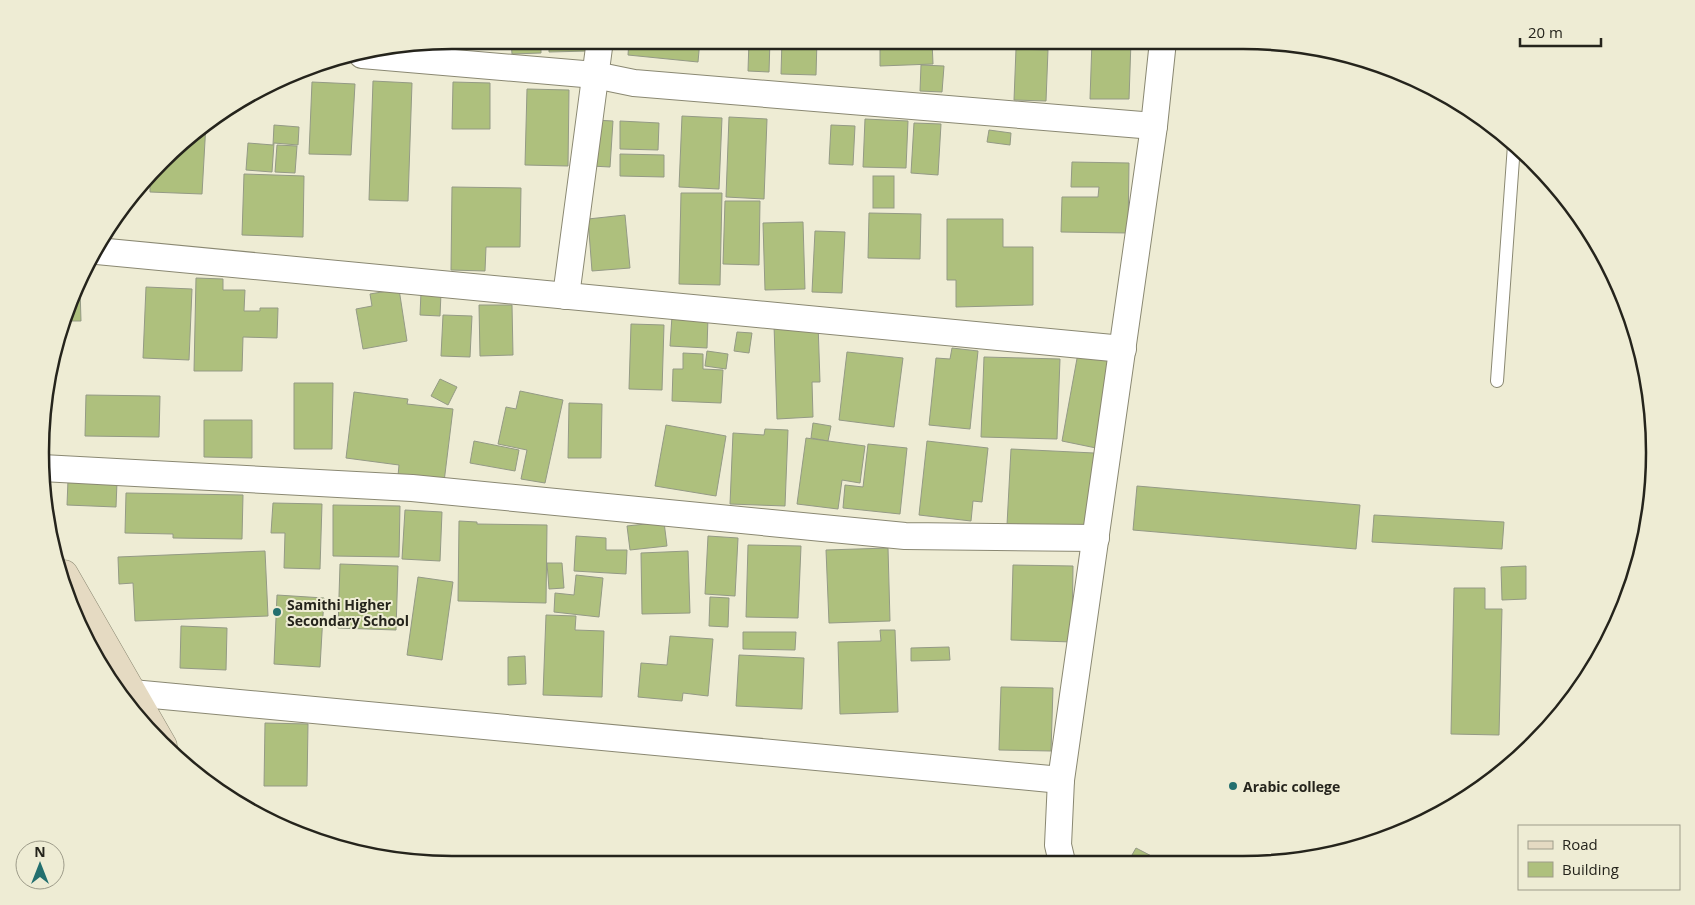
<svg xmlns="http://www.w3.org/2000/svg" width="1695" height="905" viewBox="0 0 1695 905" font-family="'Open Sans',sans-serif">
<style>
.building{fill:#aec07d;stroke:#949a85}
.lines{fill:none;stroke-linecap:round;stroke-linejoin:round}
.service-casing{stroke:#8a8872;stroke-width:14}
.minor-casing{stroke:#8a8872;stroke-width:28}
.secondary-casing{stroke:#8a8872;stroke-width:29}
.service{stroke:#fff;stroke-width:12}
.minor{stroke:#fff;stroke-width:26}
.secondary{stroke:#e5dac2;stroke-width:28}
.poi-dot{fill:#236f6e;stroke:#eeecd4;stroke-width:2}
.labels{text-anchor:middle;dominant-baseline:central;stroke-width:4;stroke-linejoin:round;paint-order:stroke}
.poi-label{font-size:14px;font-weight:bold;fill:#25241c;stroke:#eeecd4;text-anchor:start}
.rim{fill:none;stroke:#25241c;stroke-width:2.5}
</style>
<rect width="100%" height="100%" fill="#eeecd4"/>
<g class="building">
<polygon points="452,40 495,40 495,47 438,45 438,42"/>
<polygon points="511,40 541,40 541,53 512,54"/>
<polygon points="549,40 589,40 589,51 549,52"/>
<polygon points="629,40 700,40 698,62 628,55"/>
<polygon points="749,40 770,40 769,72 748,71"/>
<polygon points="782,40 817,40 816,75 781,74"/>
<polygon points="880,40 932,41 933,64 880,66"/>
<polygon points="1092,41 1131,41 1129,99 1090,99"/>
<polygon points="1016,49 1048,50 1046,101 1014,100"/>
<polygon points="921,65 944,66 942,92 920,91"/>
<polygon points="373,81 412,83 408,201 369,200"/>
<polygon points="312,82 355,84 351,155 309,154"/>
<polygon points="453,82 490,83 490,129 452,129"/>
<polygon points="527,89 569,90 568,166 525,165"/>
<polygon points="682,116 722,118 719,189 679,187"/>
<polygon points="729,117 767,119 764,199 726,197"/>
<polygon points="865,119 908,121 906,168 863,167"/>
<polygon points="595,120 613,121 610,167 591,166"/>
<polygon points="620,121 659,123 658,150 620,149"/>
<polygon points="206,123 202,194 150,192 150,180 201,125"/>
<polygon points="914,123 941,124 938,175 911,173"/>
<polygon points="274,125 299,127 298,145 274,143 272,172 246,170 248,143 273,145"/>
<polygon points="831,125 855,126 853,165 829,164"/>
<polygon points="989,130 1011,133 1010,145 987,142"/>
<polygon points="277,145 297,146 295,173 275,172"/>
<polygon points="620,154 664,155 664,177 620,176"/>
<polygon points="1072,162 1129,163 1128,233 1061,232 1062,197 1098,197 1099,187 1071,187"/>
<polygon points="244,174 304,176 303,237 242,235"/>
<rect x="873" y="176" width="21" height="32"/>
<polygon points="452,187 521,188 520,247 486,247 485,271 451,270"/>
<polygon points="681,193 722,193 720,285 679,284"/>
<polygon points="725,201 760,201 759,265 723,264"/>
<polygon points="869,213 921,214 920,259 868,258"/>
<polygon points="625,215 630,268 592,271 588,219"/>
<polygon points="947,219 1003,219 1003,247 1033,247 1033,305 956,307 956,280 947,280"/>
<polygon points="803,222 805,289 765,290 763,223"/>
<polygon points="815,231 845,232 842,293 812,292"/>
<polygon points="196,278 223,279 223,290 245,290 244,311 260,311 260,308 278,308 277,338 243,337 242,371 194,371"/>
<polygon points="146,287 192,289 189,360 143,358"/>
<polygon points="80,289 81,321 65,321"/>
<polygon points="399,289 407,341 363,349 356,309 372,306 370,294"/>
<polygon points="421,292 441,293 440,316 420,315"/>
<polygon points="479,305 512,305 513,355 480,356"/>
<polygon points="443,315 472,316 470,357 441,356"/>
<polygon points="672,316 708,317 707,348 670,346"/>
<polygon points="818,323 820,382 812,382 813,417 777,419 774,325"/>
<polygon points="631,324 664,325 662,390 629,389"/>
<polygon points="737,332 752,333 749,353 734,351"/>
<polygon points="952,348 978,351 970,429 929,425 936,358 950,359"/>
<polygon points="707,351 728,354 726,369 705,366"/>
<polygon points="847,352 903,358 894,427 839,420"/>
<polygon points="683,353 703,354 703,369 723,370 721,403 672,401 673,369 683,369"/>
<polygon points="1078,353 1118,360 1101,449 1062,441"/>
<polygon points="984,357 1060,359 1057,439 981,437"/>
<polygon points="440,379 457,387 448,405 431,396"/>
<polygon points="294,383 333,383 332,449 294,449"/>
<polygon points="520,391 563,400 545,483 521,479 527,450 498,444 506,407 516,409"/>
<polygon points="354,392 408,399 407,404 453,409 444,482 398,476 399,465 346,458"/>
<polygon points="86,395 160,396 159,437 85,436"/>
<polygon points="569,403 602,404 601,458 568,458"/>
<polygon points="204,420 252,420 252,458 204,457"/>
<polygon points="813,423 831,426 828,441 811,438"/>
<polygon points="666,425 726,436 716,496 655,486"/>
<polygon points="765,429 788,430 785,506 730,504 733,433 764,435"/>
<polygon points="806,438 865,446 860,483 842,480 838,509 797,504"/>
<polygon points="474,441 519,450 515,471 470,463"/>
<polygon points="927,441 988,448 982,502 973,501 971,521 919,515"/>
<polygon points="868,444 907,448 900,514 843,508 845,485 863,487"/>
<polygon points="1011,449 1094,453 1089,529 1007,525"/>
<polygon points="68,480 117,482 116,507 67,505"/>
<polygon points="1137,486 1360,505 1356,549 1133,530"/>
<polygon points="126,493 243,495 242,539 173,538 173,534 125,533"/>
<polygon points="273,503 322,504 320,569 284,568 285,533 271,533"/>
<polygon points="333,505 400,506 399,557 333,556"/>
<polygon points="405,510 442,512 440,561 402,559"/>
<polygon points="1374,515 1504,522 1502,549 1372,542"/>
<polygon points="459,521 477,522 477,524 547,525 546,603 458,601"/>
<polygon points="664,522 667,546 630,550 627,526"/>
<polygon points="576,536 606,538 606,550 627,550 626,574 574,571"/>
<polygon points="708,536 738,538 735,596 705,594"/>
<polygon points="748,545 801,546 798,618 746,617"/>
<polygon points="888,548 890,621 829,623 826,550"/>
<polygon points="265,551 268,616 135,621 133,583 119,584 118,557"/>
<polygon points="688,551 690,613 642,614 641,553"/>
<polygon points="547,563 562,563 564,588 549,589"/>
<polygon points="340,564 398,566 396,630 338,628"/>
<polygon points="1013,565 1073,566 1072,642 1011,640"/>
<polygon points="1526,566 1526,599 1502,600 1501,567"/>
<polygon points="576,575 603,578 599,617 554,612 555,593 574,595"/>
<polygon points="418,577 453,582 442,660 407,655"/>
<polygon points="1454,588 1485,588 1485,609 1502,609 1499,735 1451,734"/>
<polygon points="277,595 324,598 320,667 274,664"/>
<polygon points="710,597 729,598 728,627 709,626"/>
<polygon points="546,615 576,616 575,630 604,631 602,697 543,695"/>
<polygon points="181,626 227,628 226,670 180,668"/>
<polygon points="880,630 895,630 898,712 840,714 838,642 881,641"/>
<polygon points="743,632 796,632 795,650 743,649"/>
<polygon points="670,636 713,639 708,696 683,693 682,701 638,697 641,663 667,665"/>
<polygon points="949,647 950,660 911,661 911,648"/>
<polygon points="739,655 804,658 802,709 736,706"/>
<polygon points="525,656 526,684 508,685 508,657"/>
<polygon points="1001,687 1053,688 1051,751 999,750"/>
<polygon points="265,723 308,724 307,786 264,786"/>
<polygon points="1136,848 1163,862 1128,862"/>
</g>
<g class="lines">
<defs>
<polyline id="service" points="1497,381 1514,145"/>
<g id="minor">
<polyline points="362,55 595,75 634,83 1154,126"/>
<polyline points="97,251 1123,349"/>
<polyline points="566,296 600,40"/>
<polyline points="42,468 412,488 905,536 1096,538"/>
<polyline points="132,693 1061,780"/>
<polyline points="1062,862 1058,845 1061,780 1154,126 1163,41"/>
</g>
<polyline id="secondary" points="64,574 163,746"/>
</defs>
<use href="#service" class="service-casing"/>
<use href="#minor" class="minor-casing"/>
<use href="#secondary" class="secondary-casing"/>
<use href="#service" class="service"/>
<use href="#minor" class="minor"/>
<use href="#secondary" class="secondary"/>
</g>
<g class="poi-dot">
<circle cx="277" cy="612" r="5"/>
<circle cx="1233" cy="786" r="5"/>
</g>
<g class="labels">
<g class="poi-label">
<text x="287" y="604">Samithi Higher<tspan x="287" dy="16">Secondary School</tspan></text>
<text x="1243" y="786">Arabic college</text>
</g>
</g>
<path d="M0 0H1695V905H0ZM452 49H1243A403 403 0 0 1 1646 452V453A403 403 0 0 1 1243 856H452A403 403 0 0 1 49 453V452A403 403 0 0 1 452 49Z" fill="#eeecd4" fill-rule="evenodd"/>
<path class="rim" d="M452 49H1243A403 403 0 0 1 1646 452V453A403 403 0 0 1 1243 856H452A403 403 0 0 1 49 453V452A403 403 0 0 1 452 49Z"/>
<rect x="1518" y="825" width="162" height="65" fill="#eeecd4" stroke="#9e9c8a"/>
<rect x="1528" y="841" width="25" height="8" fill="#e5dac2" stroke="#9e9c8a"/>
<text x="1562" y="850" font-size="15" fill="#25241c">Road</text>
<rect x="1528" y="862" width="25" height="15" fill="#aec07d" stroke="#9e9c8a"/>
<text x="1562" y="875" font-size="15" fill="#25241c">Building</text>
<g transform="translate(40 865)"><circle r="24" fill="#eeecd4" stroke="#9e9c8a"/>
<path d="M0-4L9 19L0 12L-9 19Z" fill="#236f6e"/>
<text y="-8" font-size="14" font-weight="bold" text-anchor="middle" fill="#25241c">N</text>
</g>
<path d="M1520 38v8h81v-8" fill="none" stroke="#25241c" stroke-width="2.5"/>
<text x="1528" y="38" font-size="15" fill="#25241c" stroke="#eeecd4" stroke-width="4" paint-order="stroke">20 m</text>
</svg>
